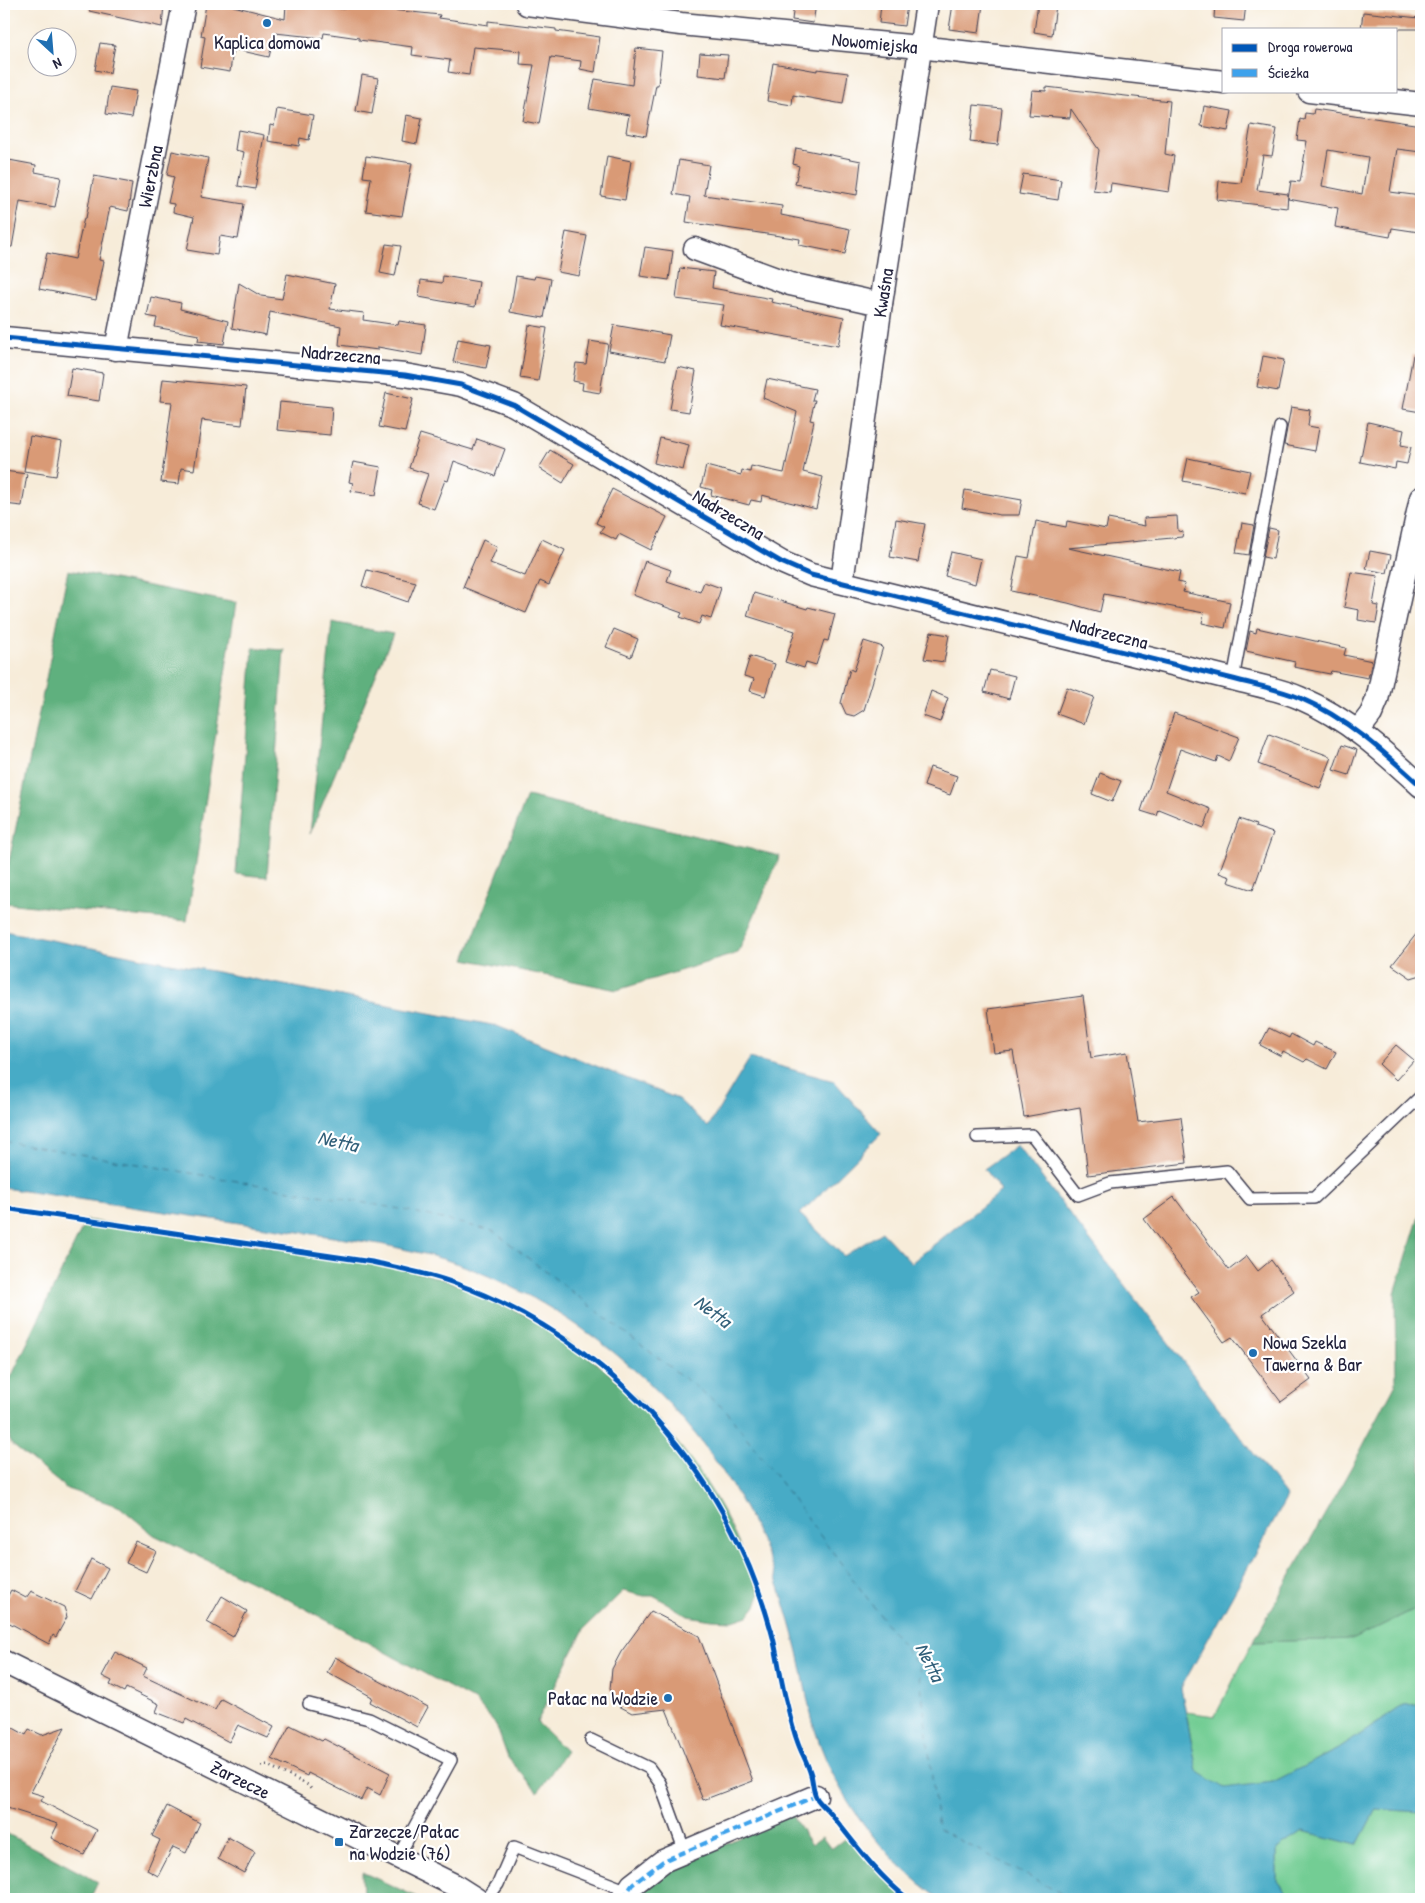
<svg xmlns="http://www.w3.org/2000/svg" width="1425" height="1903" font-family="'Patrick Hand',sans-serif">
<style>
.green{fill:#73cd94;stroke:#4a7868}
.forest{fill:#5eb07e;stroke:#40695c}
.water{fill:#46abc6;stroke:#346680}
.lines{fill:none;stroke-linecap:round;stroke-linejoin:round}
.ferry{stroke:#32607a;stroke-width:1;stroke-dasharray:6 5;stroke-linecap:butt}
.building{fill:#d99a76;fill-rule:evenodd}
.service-casing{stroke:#424053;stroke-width:14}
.minor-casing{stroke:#424053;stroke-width:25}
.path{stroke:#424053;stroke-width:3;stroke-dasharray:1 4;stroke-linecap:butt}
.service{stroke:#fff;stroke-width:11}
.minor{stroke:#fff;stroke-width:22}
.quiet{stroke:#3ea2ec;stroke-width:4;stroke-dasharray:8 4;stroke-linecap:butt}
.cycleway-casing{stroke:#fff;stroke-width:8}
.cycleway{stroke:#0057b8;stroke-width:5}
.poi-dot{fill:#1f6fb2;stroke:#fff;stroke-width:2}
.labels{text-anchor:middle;stroke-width:4.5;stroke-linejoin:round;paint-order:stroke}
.poi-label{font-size:19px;fill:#22223b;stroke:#fff;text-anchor:start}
.street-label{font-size:19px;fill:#22223b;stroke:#fff}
.water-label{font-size:20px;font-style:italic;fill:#32607a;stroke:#fff}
</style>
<rect width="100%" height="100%" fill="#fff"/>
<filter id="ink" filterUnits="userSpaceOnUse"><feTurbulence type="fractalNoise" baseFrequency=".02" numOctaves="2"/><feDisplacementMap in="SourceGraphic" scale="10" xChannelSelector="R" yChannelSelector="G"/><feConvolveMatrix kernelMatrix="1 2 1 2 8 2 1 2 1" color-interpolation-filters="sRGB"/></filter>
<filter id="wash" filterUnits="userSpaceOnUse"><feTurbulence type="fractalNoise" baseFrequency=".0096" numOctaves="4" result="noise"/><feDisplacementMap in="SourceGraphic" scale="20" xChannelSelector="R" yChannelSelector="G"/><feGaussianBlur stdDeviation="1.12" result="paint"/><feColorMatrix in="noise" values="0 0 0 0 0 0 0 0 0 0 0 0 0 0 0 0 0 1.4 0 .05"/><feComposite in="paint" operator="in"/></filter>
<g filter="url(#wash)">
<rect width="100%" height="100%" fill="#f7ecd9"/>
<!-- green -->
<path class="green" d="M1421,1606V1704L1404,1705L1342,1747L1273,1782L1224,1789L1197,1771L1186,1712L1215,1716L1253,1642L1354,1639Z
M1376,1809L1421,1812V1899H1291L1277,1881V1849L1303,1831L1357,1845Z"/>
<!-- forest -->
<path class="forest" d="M68,570L236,603L187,921L4,903V886Z
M332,622L393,634L310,834Z
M253,648L284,650L267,877L236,874Z
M527,796L780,856L738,953L617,990L465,959Z
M1421,1210V1606L1354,1639L1253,1642L1357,1457L1396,1383L1395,1293Z
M86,1220L372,1262C399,1268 427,1273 453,1283C547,1316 634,1382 693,1463C722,1503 742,1549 760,1594L756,1606L748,1616L733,1621L712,1620L688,1616L655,1596H644L623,1591L584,1629L537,1722L566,1751L538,1792L508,1758L496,1725L475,1701L280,1595L154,1535L120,1507L67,1489L10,1443L4,1392Z
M791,1814L811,1845L822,1837L831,1849L847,1837L879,1873L908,1899H632L643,1881Z
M4,1832L98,1882L90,1899H4Z
M362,1872L421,1899H363Z"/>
<!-- water -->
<path class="water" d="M4,931L497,1026L678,1099L708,1127L750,1058L834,1081L881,1134L800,1214L844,1256L882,1232L911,1263L1001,1191L984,1169L1017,1145L1287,1497L1181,1688L1197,1771L1224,1788L1273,1782L1342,1747L1404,1705L1421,1704V1812L1376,1809L1357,1845L1303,1831L1277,1849V1881L1291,1899H940C883,1858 838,1800 816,1733C808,1707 804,1679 798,1652C793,1631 787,1611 780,1590C732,1441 610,1322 464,1266C437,1256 408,1250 380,1244L4,1188Z"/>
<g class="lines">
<!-- ferry -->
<path class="ferry" d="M4,1141L400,1209L493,1231L726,1410L919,1667L938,1829L1072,1899"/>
</g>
<g id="blocks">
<!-- building -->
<path class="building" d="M90,4H164L162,27L89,11Z
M206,4H234L233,6L285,19L286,4L344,9V5L440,15L439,18L488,25V21L556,29V31L600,37L595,72L580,69L581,61L551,57L539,124L523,121L534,65L520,64L521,51L473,47L469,75L448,72L450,60L412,55L413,47L359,40V38L324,33L323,38L275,33L269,57L233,49L230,72L200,67L205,37L201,36Z
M794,4H816L813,23L792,20Z
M881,4L907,5L904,26L879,23Z
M953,4H983L979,33L949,29Z
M1038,4L1056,5L1052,35L1034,32Z
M1215,4H1246L1244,21L1214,18Z
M1363,12L1419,18L1418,29H1361Z
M100,43L115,45L110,73L95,70Z
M636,48L662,51L658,85H656L646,136L626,132L629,115L589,108L595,79L632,85Z
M700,53L728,55L725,78L698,75Z
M773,63L817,71V69L848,73L843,104L793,95L792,105L767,101Z
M362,75L378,78L372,114L356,111Z
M110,87L136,91L131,118L106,114Z
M1046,87L1170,101L1165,154L1174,156L1169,192L1111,183L1110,192L1093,190L1099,150L1071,109L1070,118L1029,115L1032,90L1046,91Z
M974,105L1002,108L998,145L970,142Z
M1204,106L1232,111L1228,131L1201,126Z
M277,109L313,115L309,140L300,138L299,146L268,141L270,125L274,126Z
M1314,109L1421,125V152L1397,149L1390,192L1421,196L1419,232L1392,228L1390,237L1335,227L1338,208L1288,199L1291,181L1300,182L1307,141L1297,140L1300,119L1304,120L1305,113L1313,114ZM1328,150L1368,157L1362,194L1322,186Z
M406,115L422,118L417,144L402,141Z
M1251,125L1277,129L1272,156L1263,155L1257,190L1288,194L1287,208L1217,200L1219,181L1241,183Z
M238,130L264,135L255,189L238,186L244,152L235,150Z
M796,148L861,161L857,195L795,184L799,166L793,164Z
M172,151L208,158L201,197L244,204L238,239L220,236L217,255L187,250L194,217L173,212L174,204L168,203L174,177L167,175Z
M366,156L412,163L402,216L366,211L371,178L363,177Z
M607,156L631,161L625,200L601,196Z
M9,160L36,165L35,172L61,177L55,207L20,201L12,247H4V190Z
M679,160L709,165L704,195L782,206L781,215L850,229L845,254L799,245L800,239L686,222L690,197L673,194Z
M1023,174L1061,180L1058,200L1019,194Z
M94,176L132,183L128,211L110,207L99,260L104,261L96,300L39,289L47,253L75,259L84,218H86Z
M566,232L587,236L579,276L558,272Z
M386,244L401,246L395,276L380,273Z
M645,247L673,251L669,280L640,276Z
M680,268L714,272L712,288L772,299L771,302L844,317L838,346L720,325L724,305L676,299Z
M287,274L335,284L330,309L364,313L363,320L398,325L399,321L426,325L422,355L378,347V350L339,345L341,326L270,312L266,335L232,328L239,283L261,296L282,299Z
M443,276L479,282L475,307L419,297L421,280L442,283Z
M516,276L534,279L535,276L551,279L544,318L510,312Z
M151,297L181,303L180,309L228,321L224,344L198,341L199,335L155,327L157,318L147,316Z
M529,325L547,328L538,381L520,378Z
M614,325L670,335L665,361L609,351Z
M458,339L491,345L486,368L453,362Z
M590,341L608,344L600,393L582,390L583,383L573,381L576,363L586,364Z
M1413,355L1421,356V412L1403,409Z
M1263,356L1284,360L1278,391L1257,387Z
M678,367L696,371L689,412L670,409Z
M72,368L103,373L99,401L67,396Z
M163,379L246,387L242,425L202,420L194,470L181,468L179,484L161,482L172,402L160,401Z
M767,379L815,389L812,400H815L810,420L814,421L803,472L823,477L816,509L762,495L761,502L751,500L749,505L711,495L712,490L701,487L706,466L741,475L742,470L750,472L751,466L784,473L797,412L763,398Z
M386,393L413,399L405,432L379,427Z
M280,402L332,407L330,435L277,430Z
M1291,407L1310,410L1308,426L1319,428L1315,451L1284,445Z
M1368,422L1404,430L1401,445L1411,447L1407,464L1396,462L1395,469L1360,462Z
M420,434L473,450L477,439L505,449L495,476L454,461L448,481L445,480L434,509L418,503L428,474L409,468Z
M30,436L62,442L56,476L24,471Z
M660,438L689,445L683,470L654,463Z
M550,450L574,464L563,483L539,468Z
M1188,458L1250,471L1245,493L1183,481Z
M353,462L381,467L376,495L351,491L353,483L349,482Z
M4,471L27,474L22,506L4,504Z
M612,489L667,517L651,550L619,534L616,540L600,532L604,527L596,523Z
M965,490L1022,500L1019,515H1000L962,508Z
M1177,516L1178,531L1183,532L1182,537L1068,548L1180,572L1178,582L1185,584L1183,592L1230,602L1225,628L1202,623L1204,613L1104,594L1100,612L1068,603L1011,591L1018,556L1029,558L1036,521L1066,527L1067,521L1106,529L1108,519L1145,526L1144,518Z
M896,519L925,524L918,562L890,557Z
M1242,523L1254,525L1249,555L1236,553Z
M1269,528L1278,530L1273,559L1263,557Z
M542,539L565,550L549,585L540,581L526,613L463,587L483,540L497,547L490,563L525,576Z
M1370,551L1391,555L1387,573L1366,569Z
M951,552L981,559L975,584L945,576Z
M645,561L671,570L667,581L700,592L704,582L721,588L711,619L702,616L699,624L680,617L682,613L633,595Z
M367,570L416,582L408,602L362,586Z
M1351,572L1378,576L1373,605L1379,606L1376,623L1358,620L1359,610L1344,607Z
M754,593L807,609L808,607L835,614L828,641L824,640L816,665L806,662L804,668L785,662L795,631L747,616Z
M1257,628L1346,648L1344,655L1372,661L1368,678L1331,671L1330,674L1294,667L1295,662L1246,651L1250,631L1256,633Z
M614,629L638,639L631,657L606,647Z
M931,632L949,635L944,662L924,659Z
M864,641L883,647L864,710L854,716L846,714L841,703L850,669L854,671Z
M750,656L775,664L765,696L750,691L754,679L744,676Z
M990,670L1015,676L1009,699L984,692Z
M1067,687L1094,697L1084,724L1057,714Z
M931,691L948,698L940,722L923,716Z
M1174,713L1239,737L1229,761L1218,756L1216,762L1180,749L1166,791L1211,809L1204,828L1159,810L1157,816L1141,811Z
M1269,734L1332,757L1320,788L1258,764Z
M1342,745L1357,750L1349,775L1333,770Z
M930,767L957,776L950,795L924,786Z
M1100,773L1121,781L1112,802L1092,794Z
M1239,819L1256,825L1255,827L1273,833L1253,890L1228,882L1230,877L1219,873Z
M1421,928V975L1411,978L1392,965Z
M1083,996L1091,1058L1127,1052L1138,1122L1181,1117L1187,1163L1088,1175L1080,1107L1024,1117L1013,1051L994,1053L988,1009Z
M1269,1028L1289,1038L1291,1034L1313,1046L1315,1042L1336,1052L1327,1069L1307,1059L1304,1062L1283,1051L1281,1056L1260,1045Z
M1396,1045L1414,1060L1396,1080L1379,1064Z
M1174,1197L1229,1270L1247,1256L1258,1271L1271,1260L1294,1291L1262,1314L1311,1380L1281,1402L1232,1337L1224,1342L1191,1297L1199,1292L1144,1219Z
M136,1542L156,1551L146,1572L126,1563Z
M91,1559L108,1568L92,1599L75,1591Z
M11,1590L26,1598L31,1591L64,1607L67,1617L56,1637L53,1635L49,1644L4,1620V1603Z
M222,1596L247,1611L233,1637L207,1622Z
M651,1611L699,1636L753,1781L703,1800L666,1709L632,1713L619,1706L610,1689L612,1669L621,1652Z
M115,1652L147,1668L143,1676L215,1710L221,1699L274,1727L268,1738L238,1725L229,1742L186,1719L184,1723L156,1712L159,1704L126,1688L124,1692L110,1685L112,1681L102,1676Z
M335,1657L428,1707L417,1727L370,1702L372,1697L327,1672Z
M4,1723L26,1735L29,1729L42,1735L65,1727L31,1792L44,1796L41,1801L97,1830L84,1855L51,1838L58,1824L4,1807Z
M290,1725L322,1741L324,1739L390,1773L380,1795L367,1788L361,1800L308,1773L307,1776L272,1759Z
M167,1806L200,1823L186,1853L173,1847L158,1876L147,1870L160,1840L152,1836Z
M228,1837L255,1852L244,1873L218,1859Z"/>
</g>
</g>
<g filter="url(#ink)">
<use href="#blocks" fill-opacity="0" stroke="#424053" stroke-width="1"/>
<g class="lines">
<defs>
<path id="service" d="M1233,679L1280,427
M977,1137L1032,1135L1078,1195L1110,1183L1227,1171L1250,1199L1314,1198L1421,1096
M309,1704L369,1719L451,1760L398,1857
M591,1740L649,1768L660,1783L685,1852
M487,1899L498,1884L514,1847L628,1891"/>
<g id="minor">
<path id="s1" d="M527,4L681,24L919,47L1224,82"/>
<path d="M1309,91L1421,104"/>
<path d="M695,249L790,284L881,304"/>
<path d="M4,338L405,375L461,385L514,405L781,562L811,575L1233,679C1255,685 1279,689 1300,698C1347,718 1384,752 1421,786"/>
<path id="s2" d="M116,349L184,4"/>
<path id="s3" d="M842,582L881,304L927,4"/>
<path d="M1358,731L1371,714L1377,700L1421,498"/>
<path id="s4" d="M4,1662L454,1885L476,1899"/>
<path d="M623,1899L632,1885L663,1861L816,1796"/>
</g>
</defs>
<!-- service casing -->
<use href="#service" class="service-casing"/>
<!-- minor casing -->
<use href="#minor" class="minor-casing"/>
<!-- path -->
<path class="path" d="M261,1765H267L308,1785L311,1789"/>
<!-- service -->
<use href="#service" class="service"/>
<!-- minor -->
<use href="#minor" class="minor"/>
<!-- quiet -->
<path class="quiet" d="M623,1899L632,1885L663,1861L816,1796"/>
<defs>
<path id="cycleway" d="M4,338L405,375L461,385L514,405L781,562L811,575L1233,679C1255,685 1279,689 1300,698C1347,718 1384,752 1421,786
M4,1208L372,1262C399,1268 427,1273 454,1283C610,1339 727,1471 771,1630C778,1654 780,1680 787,1704C790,1717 793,1730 798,1743C802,1754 808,1764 811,1775C813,1782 813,1791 816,1797C819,1803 826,1808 831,1814C855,1844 877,1875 908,1899"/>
</defs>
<!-- cycleway casing -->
<use href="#cycleway" class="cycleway-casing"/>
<!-- cycleway -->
<use href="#cycleway" class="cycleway"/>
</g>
</g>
<!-- markers -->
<g class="poi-dot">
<circle cx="267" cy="23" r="5"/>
<circle cx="1253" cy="1353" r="5"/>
<circle cx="668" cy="1698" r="5"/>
<rect x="334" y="1837" width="10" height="10" rx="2.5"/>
</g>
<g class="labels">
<!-- poi labels -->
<g class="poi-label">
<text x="267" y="49" text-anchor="middle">Kaplica domowa</text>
<text x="1263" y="1349">Nowa Szekla<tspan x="1263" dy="22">Tawerna &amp; Bar</tspan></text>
<text x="658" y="1705" text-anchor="end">Pałac na Wodzie</text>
<text x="349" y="1838">Zarzecze/Pałac<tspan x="349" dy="22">na Wodzie (76)</tspan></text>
</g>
<!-- street labels -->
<g class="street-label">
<text dy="7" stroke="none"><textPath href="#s1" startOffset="350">Nowomiejska</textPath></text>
<text dy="7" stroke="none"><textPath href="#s2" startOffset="176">Wierzbna</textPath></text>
<text dy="7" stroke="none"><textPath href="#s3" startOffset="292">Kwaśna</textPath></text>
<text transform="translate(341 354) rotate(5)" y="7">Nadrzeczna</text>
<text transform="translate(729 514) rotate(31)" y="7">Nadrzeczna</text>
<text transform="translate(1109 633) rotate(14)" y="7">Nadrzeczna</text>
<text dy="7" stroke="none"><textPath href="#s4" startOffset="264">Zarzecze</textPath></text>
</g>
<!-- water labels -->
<g class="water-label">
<text transform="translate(338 1141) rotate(13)" y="7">Netta</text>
<text transform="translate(713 1311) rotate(37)" y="7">Netta</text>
<text transform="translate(930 1662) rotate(63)" y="7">Netta</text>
</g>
</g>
<!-- margin -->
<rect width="1425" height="1903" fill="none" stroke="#fff" stroke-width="20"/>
<!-- legend -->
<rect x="1222" y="28" width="175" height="65" fill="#ffffff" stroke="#a7a7b1"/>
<rect x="1232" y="44" width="25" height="8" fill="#0057b8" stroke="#a7a7b1"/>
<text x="1268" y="52" font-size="15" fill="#22223b">Droga rowerowa</text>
<rect x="1232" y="69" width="25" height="8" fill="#3ea2ec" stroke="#a7a7b1"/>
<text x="1268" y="78" font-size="15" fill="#22223b">Ścieżka</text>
<!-- north arrow -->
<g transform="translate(52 52) rotate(154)"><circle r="24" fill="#ffffff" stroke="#a7a7b1"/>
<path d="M0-4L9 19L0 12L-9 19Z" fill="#1f6fb2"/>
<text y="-8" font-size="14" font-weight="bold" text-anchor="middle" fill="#22223b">N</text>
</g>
</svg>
